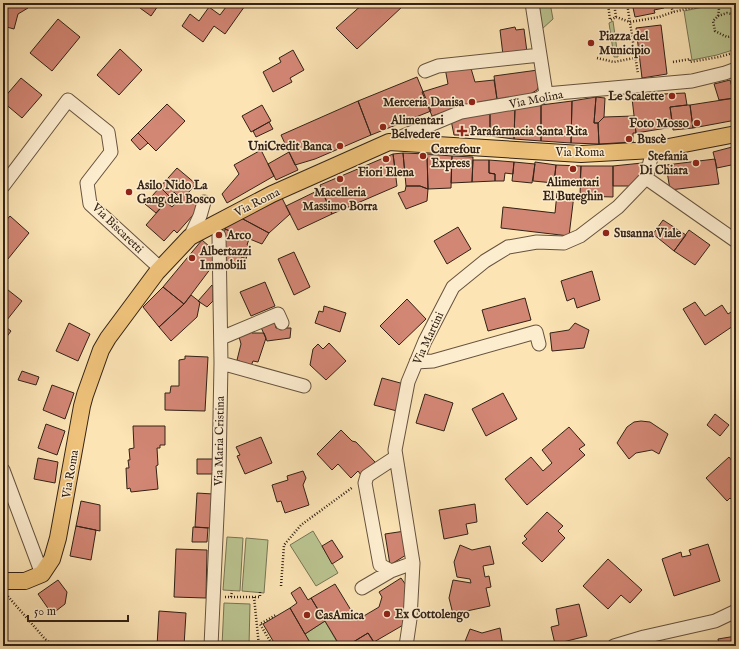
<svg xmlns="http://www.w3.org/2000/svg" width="739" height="649" font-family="'IM FELL English',serif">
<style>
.green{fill:#bbc591;stroke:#777454}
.building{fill:#d28674;stroke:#332216}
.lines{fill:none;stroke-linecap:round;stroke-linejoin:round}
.minor-casing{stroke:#65523e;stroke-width:15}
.major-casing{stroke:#332216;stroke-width:18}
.path{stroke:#332216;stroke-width:2.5;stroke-dasharray:1 2;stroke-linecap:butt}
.minor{stroke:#fdedcf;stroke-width:13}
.major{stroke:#eec27a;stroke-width:16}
.poi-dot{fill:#8f2418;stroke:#fdedcf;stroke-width:1.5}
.labels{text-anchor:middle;stroke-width:3;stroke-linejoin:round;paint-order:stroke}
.poi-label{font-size:12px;font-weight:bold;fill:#332216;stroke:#fdedcf;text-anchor:start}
.street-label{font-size:12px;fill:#332216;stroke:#fdedcf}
</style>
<rect width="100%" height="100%" fill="#fce4b5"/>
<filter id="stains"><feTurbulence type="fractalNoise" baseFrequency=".005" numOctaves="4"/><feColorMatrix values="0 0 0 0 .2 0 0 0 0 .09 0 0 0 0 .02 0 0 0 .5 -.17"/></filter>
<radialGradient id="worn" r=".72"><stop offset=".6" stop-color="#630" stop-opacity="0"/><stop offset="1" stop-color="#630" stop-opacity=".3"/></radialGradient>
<!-- green -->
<path class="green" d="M537,3H550L553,19L542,29Z
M713,3H736V49L717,55L692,60L684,11L713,5Z
M613,21L618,57H614L609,23Z
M313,531L338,573L316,586L290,545Z
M227,537L243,538L240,591L223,590Z
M246,538L268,540L264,593L242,591Z
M224,603L250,604L249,646H222Z
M325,621L337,642L330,646H312L305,634Z"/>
<!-- building -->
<path class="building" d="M3,3H25L28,8L18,14L14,29L3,26Z
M144,3H160L151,16L140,8Z
M229,3H247L225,34L214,26L203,42L182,26L190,14L199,21L209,7L220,15Z
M364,3H400L403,6L357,49L336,28Z
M564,3H571L565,8Z
M632,3H663L664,8L654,10L655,13L635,17Z
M58,19L80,37L52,71L30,53Z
M661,25L667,74L642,78L636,28Z
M515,27L516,30L524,29L527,52L503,55L500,30Z
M120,49L142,70L119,95L97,75Z
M293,50L304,70L290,78L292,82L273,92L263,72L281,62L279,58Z
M470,65L475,82L494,80L497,99L466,105L432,116L422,92L448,84L445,68Z
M538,70L539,86L537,90L532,93L529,95L497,99L494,76Z
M417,77L431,111L371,135L358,101Z
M21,78L42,95L22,118L3,102V99Z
M730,80L735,98L719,100L714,84Z
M685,93L687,105L670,107L673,127L636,133L632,98L663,94Z
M596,97L594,123H598L599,144L571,143L572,101Z
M596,97L605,98L604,117L598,123H594Z
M735,98H736V120L693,128L690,105Z
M358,101L371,135L315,159L295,165L281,135Z
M572,101L571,143L541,141V105Z
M167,104L185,121L156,151L138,133Z
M262,105L271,121L251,132L242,116Z
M541,105V141L514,139L515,107Z
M687,105H690L693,128L673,130L670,107Z
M515,107L514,139L490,136V111Z
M490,111V136L454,135L451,120Z
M634,116L636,133H633V142L599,144L598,123L604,117Z
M269,122L273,129L256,137L253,131Z
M138,133L148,143L140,150L131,140Z
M736,146V164L717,168L713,152Z
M261,150L274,176L227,203L222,194L239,174L234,165Z
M289,152L298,170L276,180L268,164Z
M403,153L427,154L428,189L420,186H406Z
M403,153L405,175L396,176L393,154Z
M393,154L397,186L332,214L320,185Z
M427,154L452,156L451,188L428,189Z
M452,156L473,157L472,182L451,183Z
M715,159L719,184L670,190L666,165Z
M473,160H489V173L495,174V181L472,182Z
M489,160L514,162L513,174L505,173L504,181H495V174L489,173Z
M514,162L535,164L532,183L512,181Z
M535,162L556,165L554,183L533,181Z
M642,163V172L630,186H613V166Z
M556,165L581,166L580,183H554Z
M581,166H613V197L580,196Z
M177,168L196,184L188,193L202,205L177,233L174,230L164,241L146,225L166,202L172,207L180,198L174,192L170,197L160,187Z
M406,186H420L428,189L427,201L406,209L398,193L405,191Z
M160,187L170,197L156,213L145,204Z
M321,189L332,214L298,230L286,206Z
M557,193L574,195L569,236L501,228L503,207L555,213Z
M282,198L290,214L269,233L241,218Z
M10,216L29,233L8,259L3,254V224Z
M241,218L269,233L262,244L225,229L226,226Z
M663,220L686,235L674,251L653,234Z
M458,227L471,249L447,264L434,241Z
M225,229L249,239L247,245L250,247L246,259L242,257L238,266L225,262L227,255L224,252V234Z
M689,230L710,245L695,265L674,251Z
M202,240L217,253V260L184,304L163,287Z
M294,252L310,287L294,295L278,259Z
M592,271L600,300L577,308L574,298L567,301L561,281Z
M265,282L275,306L251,316L240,292Z
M212,285L213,287V301L207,307L198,301Z
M3,286L22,301L3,325L11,331L3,342Z
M163,287L184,304L159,327L143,307Z
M191,295L200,302L197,317L171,341L159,327L184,304Z
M525,298L531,320L488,331L482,310Z
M407,299L426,319L399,345L380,326Z
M695,302L705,316L722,305L728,314L731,312L736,320V324L705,345L683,309Z
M324,306L346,313L340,332L315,323L319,311L323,312Z
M274,320L276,328H291L290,338L267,341L260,325Z
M69,323L90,334L78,361L56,351Z
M575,323L589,330L584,348L552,351L550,333L569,330Z
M250,329L252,333H264L266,338L258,362L253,361L251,366L237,360L241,344L238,333Z
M329,343L346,361L326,380L310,365L313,349L318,344L323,349Z
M185,356L208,357L205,411L165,410V393H170L171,386H179V360L185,359Z
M22,371L39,377L36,385L18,380Z
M382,378L404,384L397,411L374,405Z
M52,385L74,393L65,419L43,410Z
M503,393L517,419L486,436L472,409Z
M425,394L453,403L444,431L416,423Z
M715,414L729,425L720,436L707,425Z
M641,421L650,422L668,434L659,454L652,450L636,453L629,459L617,443L627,427L634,422Z
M46,424L65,431L57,455L38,448Z
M133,426H165V445H160V448H157L158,465L156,466L158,489L131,492L130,488L127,489L126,468H129L128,460H130L129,449L134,448Z
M569,427L585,445L579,449L585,455L527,505L505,479L531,457L543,471L552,463L542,450Z
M341,430L352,441L356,442L375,462L361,475L358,471L351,478L338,464L332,470L317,454Z
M261,437L272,463L245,474L237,456L240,455L236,447Z
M729,457L736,466V504L730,498L727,501L706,478Z
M38,458L58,462L55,483L34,479Z
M197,459H213V474H197Z
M303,471L306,478L303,485L309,505L285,513L281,501L277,502L272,485L288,480L287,476Z
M197,493L213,494L211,528L195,527Z
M81,501L100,505V531L76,526Z
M475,504L477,522L466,524L468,534L444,539L439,510Z
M547,512L563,526L558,531L565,538L542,562L522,543L527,539L524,536Z
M76,526L96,530L91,560L70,556Z
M193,527L208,528L207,542H192Z
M405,531L406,555L390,565L385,534Z
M332,540L343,557L332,564L322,546Z
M708,544L720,581L674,596L662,559L681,552L682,557L691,555L689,550Z
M460,545L472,550L490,546L494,564L483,566L485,577L489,576L491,587L486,588L490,606L453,614L449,598L453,580L471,583L470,579L457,577L454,562Z
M3,546V553L5,554V568H3Z
M176,549L207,550L206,598L174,597Z
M608,559L642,590L630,603L621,595L608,609L583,586Z
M401,578L408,588L405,624L374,642L368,633L347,646H340L311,598L335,584L357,620L379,607L382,597L379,592Z
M58,580L67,592L65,604L52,614L38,594Z
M300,587L308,600L311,598L325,621L305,634L290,608L297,603L291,593Z
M579,604L587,636L555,644L551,627L559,625L556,609Z
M290,608L305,634L312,646H276L263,624Z
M159,611L186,613L184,646H157Z
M500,628L503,646H464V644L470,629L482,633Z
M368,633L376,646H347L348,645Z
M736,636V646H716L719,645L718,639Z
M337,642L340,646H330Z"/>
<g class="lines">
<defs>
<path id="minor" d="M532,3L546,94
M425,71L438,66L540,55
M389,142L461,112L538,99L546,94L692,81L725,73L736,69
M646,178L736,241
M3,186L68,100L108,132L111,152L87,183L90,204L161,269
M190,237L200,216L204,202
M221,338L278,314L282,323
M416,362L433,361L536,332L539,344
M221,363L304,386
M3,470L42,574
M391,571L380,565L365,483L367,476L396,457
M362,588L391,571L413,563
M211,646L219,472L221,363L219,236
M406,646L410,619L413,563L395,450L408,382L425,341L453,287L485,261L508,247L537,242L564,243L580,236L618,207L646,178L653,150
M614,646L644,637L715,621L736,611"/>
<path id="major" d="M3,581H25L42,574L52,559L58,538L82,406L85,395L101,350L108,338L157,272L190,237L272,194L389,142L581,154L653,150L736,134"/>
</defs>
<!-- minor casing -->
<use href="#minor" class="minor-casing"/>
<!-- major casing -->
<use href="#major" class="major-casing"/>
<!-- path -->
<path class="path" d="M608,3L610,20L616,17L614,3
M627,3L638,74
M670,3L673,12
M718,3L719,10L718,16L713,21L715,31L727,37L736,36
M695,7L714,3
M718,16L727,13L736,15
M616,17L630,22L659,17L673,12L695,7L694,5L702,3
M597,58L614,62L639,57
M673,62L690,59V62L719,57L736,52
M281,586L284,545L301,525L353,487
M6,594L45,639L54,646
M225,597H260V592
M231,597L232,591
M254,597L259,646
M273,646L260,624L276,615"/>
<!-- minor -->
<use href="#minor" class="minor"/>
<!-- major -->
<use href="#major" class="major"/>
</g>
<!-- markers -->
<g class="poi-dot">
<circle cx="591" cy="43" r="4"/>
<circle cx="672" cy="96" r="4"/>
<circle cx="472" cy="102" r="4"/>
<circle cx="697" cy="123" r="4"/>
<circle cx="383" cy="127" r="4"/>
<path d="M460 125h4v4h4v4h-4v4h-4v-4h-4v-4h4z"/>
<circle cx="629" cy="139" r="4"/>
<circle cx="340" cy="146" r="4"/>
<circle cx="423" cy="156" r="4"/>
<circle cx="386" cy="159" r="4"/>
<circle cx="696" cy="163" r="4"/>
<circle cx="573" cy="169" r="4"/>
<circle cx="340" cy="179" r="4"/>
<circle cx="129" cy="192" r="4"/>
<circle cx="606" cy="233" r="4"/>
<circle cx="219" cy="235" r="4"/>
<circle cx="192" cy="258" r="4"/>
<circle cx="387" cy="614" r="4"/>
<circle cx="307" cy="615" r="4"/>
</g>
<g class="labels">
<!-- poi labels -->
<g class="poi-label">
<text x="599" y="40">Piazza del<tspan x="599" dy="14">Municipio</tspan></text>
<text x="664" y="100" text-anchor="end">Le Scalette</text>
<text x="464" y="106" text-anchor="end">Merceria Danisa</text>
<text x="391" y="124">Alimentari<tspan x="391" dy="14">Belvedere</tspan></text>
<text x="689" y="127" text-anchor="end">Foto Mosso</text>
<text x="470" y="135">Parafarmacia Santa Rita</text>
<text x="637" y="143">Buscè</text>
<text x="332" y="150" text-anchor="end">UniCredit Banca</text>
<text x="431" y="153">Carrefour<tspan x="431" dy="14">Express</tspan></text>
<text x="688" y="160" text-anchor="end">Stefania<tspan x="688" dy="14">Di Chiara</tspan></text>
<text x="386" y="176" text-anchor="middle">Fiori Elena</text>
<text x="573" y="186" text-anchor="middle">Alimentari<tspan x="573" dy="14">El Buteghin</tspan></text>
<text x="137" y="189">Asilo Nido La<tspan x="137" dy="14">Gang del Bosco</tspan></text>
<text x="340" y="196" text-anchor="middle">Macelleria<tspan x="340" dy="14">Massimo Borra</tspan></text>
<text x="614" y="237">Susanna Viale</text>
<text x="227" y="239">Arco</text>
<text x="200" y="255">Albertazzi<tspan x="200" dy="14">Immobili</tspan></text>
<text x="395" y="618">Ex Cottolengo</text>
<text x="315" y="619">CasAmica</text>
</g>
<!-- street labels -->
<g class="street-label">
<text transform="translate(536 99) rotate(-11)" y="4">Via Molina</text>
<text x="580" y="156">Via Roma</text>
<text transform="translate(257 202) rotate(-27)" y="4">Via Roma</text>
<text transform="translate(118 228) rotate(44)" y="4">Via Biscaretti</text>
<text transform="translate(428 338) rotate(-65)" y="4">Via Martini</text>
<text transform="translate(219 441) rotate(-89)" y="4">Via Maria Cristina</text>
<text transform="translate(70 474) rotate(-80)" y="4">Via Roma</text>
</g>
</g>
<!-- margin -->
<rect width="739" height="649" fill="none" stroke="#fce4b5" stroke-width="16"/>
<rect x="4" y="4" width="731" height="641" fill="none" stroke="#332216" stroke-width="2"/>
<rect x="8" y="8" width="723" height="633" fill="none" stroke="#332216"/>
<!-- scale -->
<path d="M28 615v6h100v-6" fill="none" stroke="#332216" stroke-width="2"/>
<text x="34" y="615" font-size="12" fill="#332216" stroke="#fdedcf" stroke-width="3" paint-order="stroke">50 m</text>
<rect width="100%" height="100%" filter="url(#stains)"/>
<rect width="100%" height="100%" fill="url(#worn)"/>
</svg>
